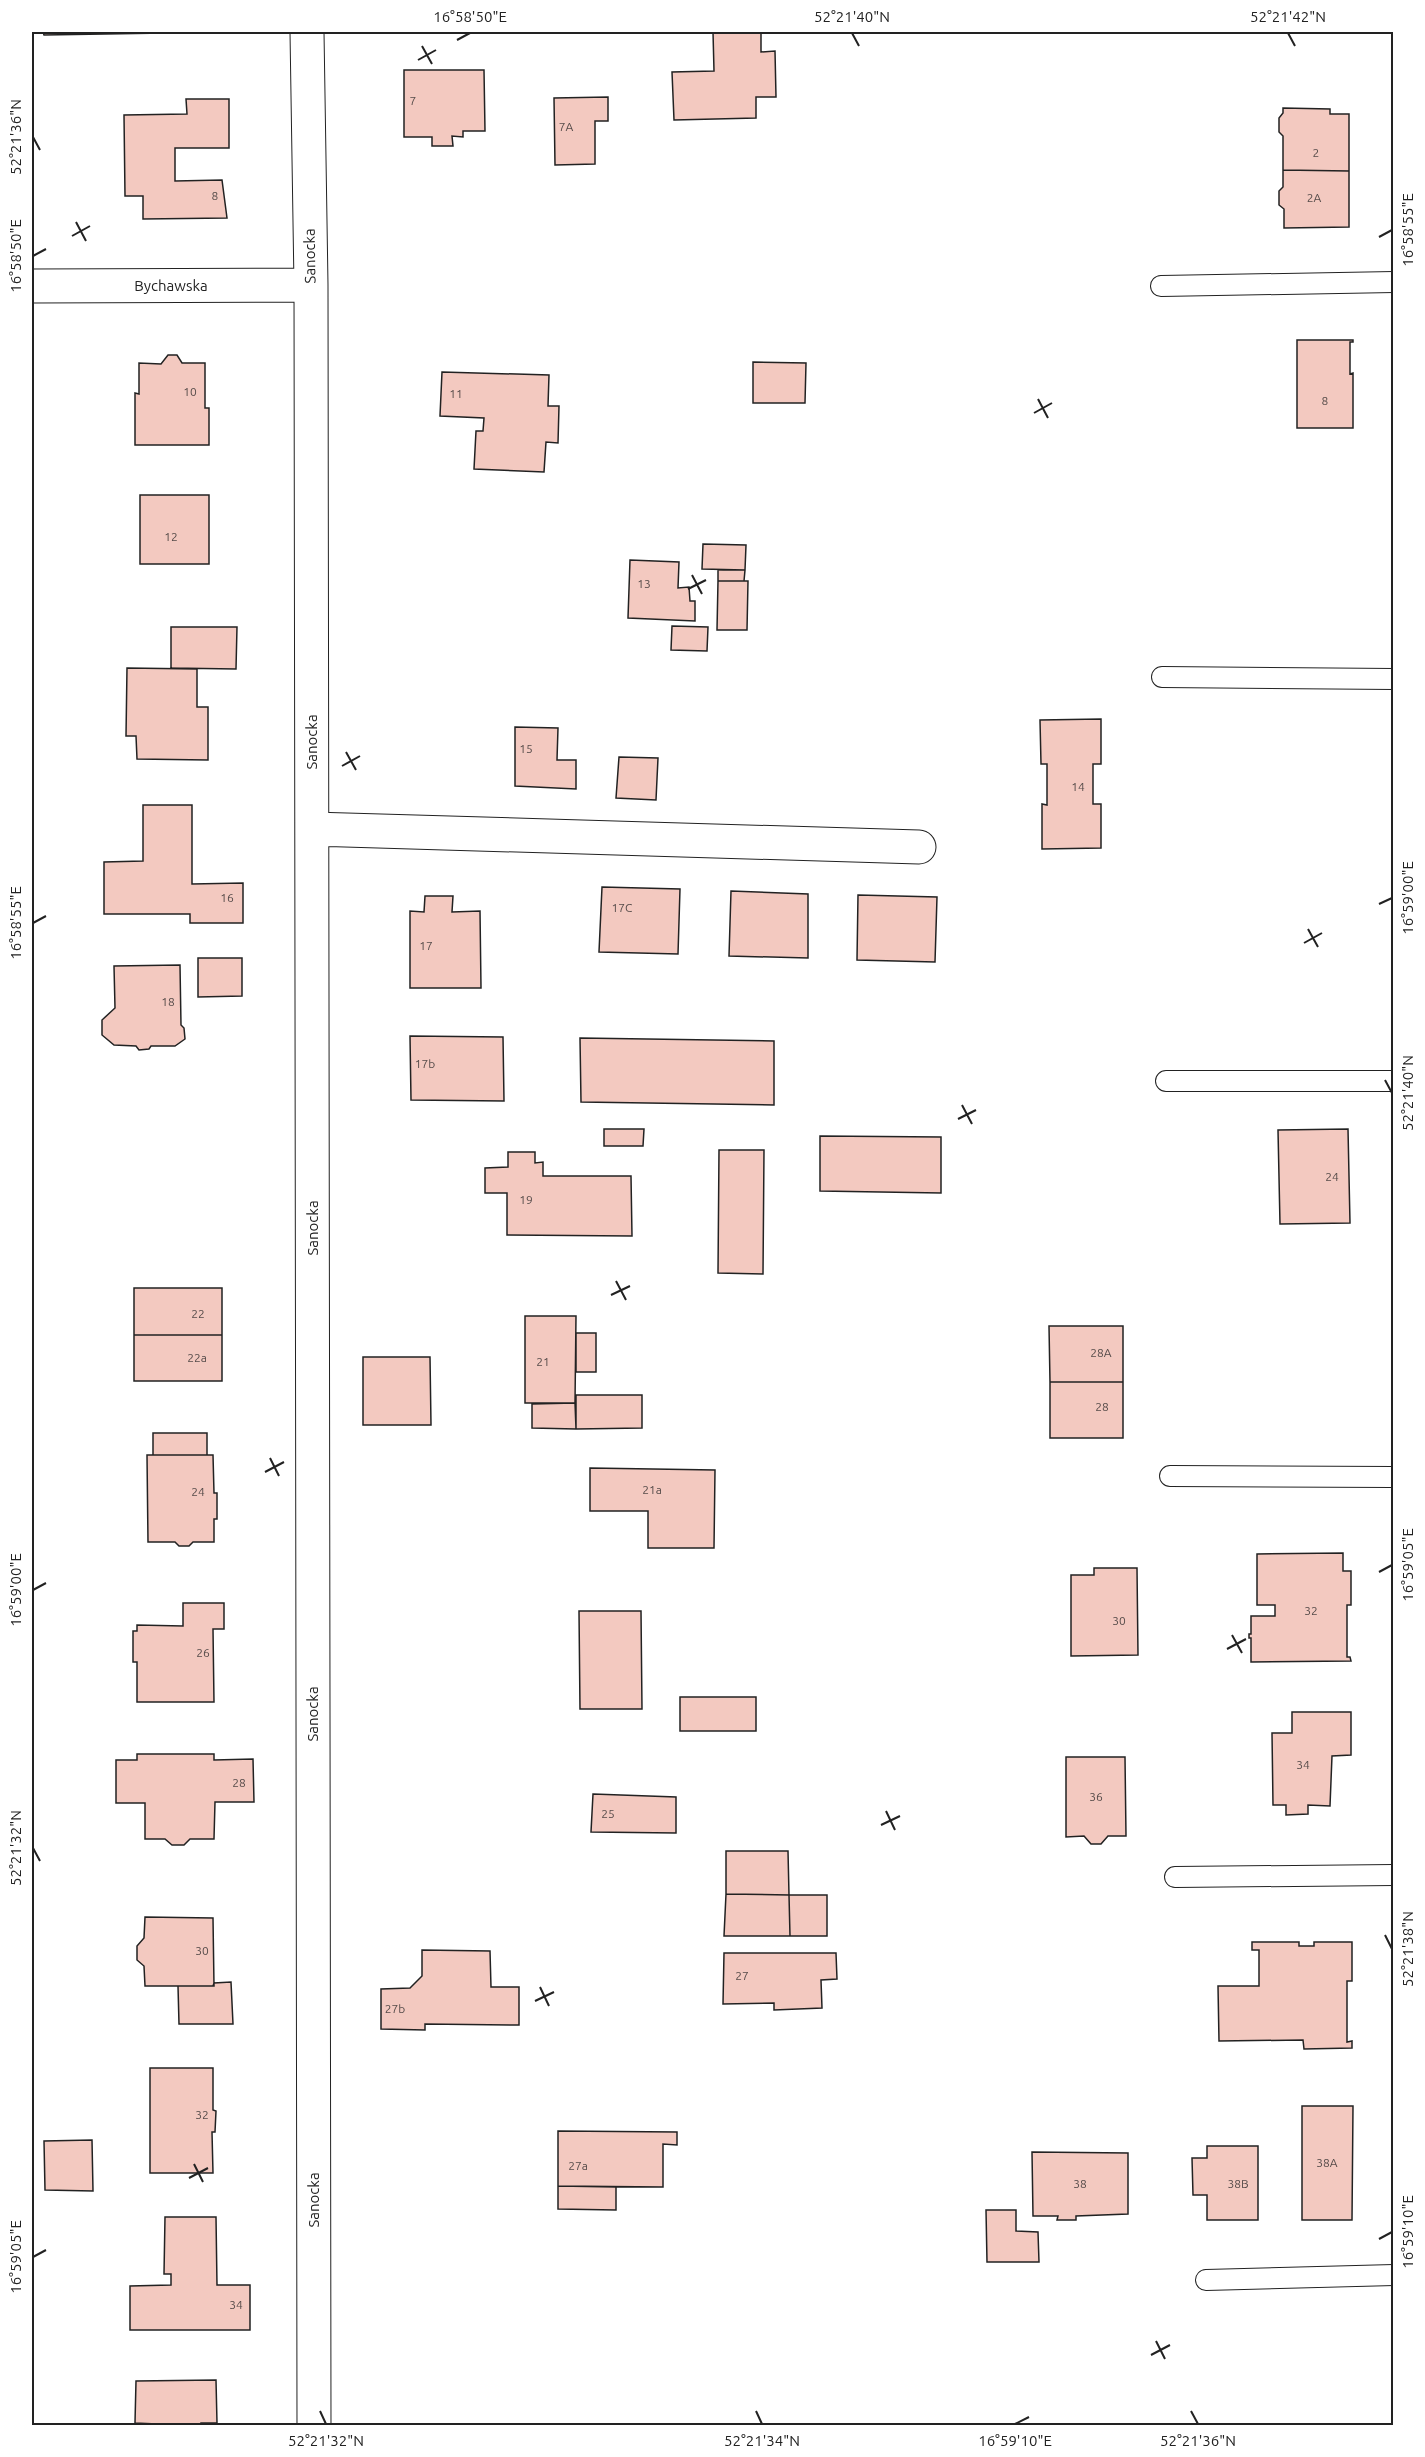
<svg xmlns="http://www.w3.org/2000/svg" width="1425" height="2457" font-family="Ubuntu,sans-serif">
<style>
.building{fill:#f3c9c0;stroke:#222;stroke-width:1.5}
.lines{fill:none;stroke-linecap:round;stroke-linejoin:round}
.service-casing{stroke:#222;stroke-width:22}
.minor-casing{stroke:#222;stroke-width:35}
.service{stroke:#fff;stroke-width:20}
.minor{stroke:#fff;stroke-width:33}
.ticks{fill:none;stroke:#222;stroke-width:2}
.labels{text-anchor:middle;stroke-width:4.5;stroke-linejoin:round;paint-order:stroke}
.number-label{font-size:12px;fill:#564c4a}
.street-label{font-size:15px;fill:#222;stroke:#fff}
.neatline{fill:none;stroke:#222;stroke-width:2}
.ticks-label{font-size:15px;text-anchor:middle;fill:#222}
</style>
<rect width="100%" height="100%" fill="#fff"/>
<!-- building -->
<path class="building" d="M43,32H227L44,35Z
M713,32H761V52L775,51L776,97H756V118L674,120L672,72L714,71Z
M404,70H484L485,131H463V137L452,136L453,146H432V137H404Z
M608,97V121H595V164L555,165L554,98Z
M186,99H229V148H175V181L222,180L227,218L143,219V196H125L124,115L187,114Z
M1283,108L1330,109V114H1349V171L1283,170V136L1279,132V118L1283,113Z
M1283,170L1349,171V227L1284,228V209L1279,205V191L1283,187Z
M1297,340H1353V342H1350V374L1353,373V428H1297Z
M168,355H177L182,363H205V408H209V445H135V393L139,394V363L161,364Z
M753,362L806,363L805,403H753Z
M442,372L549,375L548,406H559L558,443L546,442L544,472L474,469L476,431H483L484,418L440,416Z
M140,495H209V564H140Z
M703,544L746,545L745,570L702,569Z
M630,560L679,562L678,588L689,587L690,601H695V621L628,618Z
M718,570H745L744,581H718Z
M718,581H748L747,630H717Z
M672,626L708,627L707,651L671,650Z
M171,627H237L236,669L171,668Z
M127,668L197,669V707H208V760L137,759L136,736H126Z
M1101,719V764H1093V804H1101V848L1042,849V804L1047,805V764H1041L1040,720Z
M515,727L558,728L557,760H576V789L515,786Z
M619,757L658,758L656,800L616,798Z
M143,805H192V884L243,883V923H190V914H104V862L143,861Z
M602,887L680,889L678,954L599,952Z
M731,891L808,894V958L729,956Z
M858,895L937,897L935,962L857,960Z
M425,896H453L452,912L480,911L481,988H410V911L424,912Z
M198,958H242V996L198,997Z
M180,965L181,1025L184,1028L185,1039L175,1046H151L149,1049L139,1050L136,1046L114,1045L102,1035V1020L115,1008L114,966Z
M410,1036L503,1037L504,1101L411,1100Z
M580,1038L774,1041V1105L581,1102Z
M604,1129H644L643,1146H604Z
M1348,1129L1350,1223L1280,1224L1278,1130Z
M820,1136L941,1137V1193L820,1191Z
M719,1150H764L763,1274L718,1273Z
M508,1152H535V1163L543,1162V1176H631L632,1236L507,1235V1193H485V1168L508,1167Z
M134,1288H222V1335H134Z
M525,1316H576L575,1403H525Z
M1049,1326H1123V1382H1050Z
M576,1333H596V1372H576Z
M134,1335H222V1381H134Z
M363,1357H430L431,1425H363Z
M1050,1382H1123V1438H1050Z
M576,1395H642V1428L576,1429Z
M575,1403L576,1429L532,1428V1404Z
M153,1433H207V1455H153Z
M147,1455H213L214,1493H217V1519H214V1542H193L189,1546H179L175,1542H148Z
M590,1468L715,1470L714,1548H648V1511H590Z
M1343,1553V1571H1351V1605H1347V1657H1350L1351,1661L1251,1662V1638H1249V1634H1251V1616H1275V1605H1257V1554Z
M1094,1568H1137L1138,1655L1071,1656V1575H1094Z
M183,1603H224V1629H213L214,1702H137V1662H133V1631H137V1625L183,1626Z
M579,1611H641L642,1709H580Z
M680,1697H756V1731H680Z
M1292,1712H1351V1755L1332,1756L1330,1806L1308,1805V1814L1286,1815V1805H1273L1272,1733H1292Z
M137,1754H214V1760L253,1759L254,1802H215L214,1839H190L184,1845H172L165,1839H145V1803H116V1760H137Z
M1066,1757H1125L1126,1836H1108L1101,1844H1091L1084,1836L1066,1837Z
M593,1794L676,1797V1833L591,1832Z
M726,1851H788L789,1895L726,1894Z
M726,1894L789,1895L790,1936H724Z
M789,1895H827V1936H790Z
M145,1917L213,1918L214,1986H145L144,1966L137,1960V1946L144,1938Z
M1252,1942H1299V1946H1314V1942H1352V1981H1347V2042L1352,2041V2048L1304,2049L1303,2040L1219,2041L1218,1986H1259V1950H1252Z
M422,1950L490,1951L491,1987H519V2025L425,2024V2030L381,2029V1989L410,1988L422,1976Z
M724,1953H836L837,1979L821,1980L822,2008L774,2010V2003L723,2004Z
M231,1982L233,2024H179L178,1986H213L214,1983Z
M150,2068H213V2110L216,2111L215,2132H212L213,2173H150Z
M1302,2106H1353L1352,2220H1302Z
M558,2131L677,2132V2145L663,2144V2187L558,2186Z
M92,2140L93,2191L45,2190L44,2141Z
M1207,2146H1258V2220H1207V2195H1193L1192,2158H1207Z
M1032,2152L1128,2153V2214L1076,2216V2220H1057L1058,2216H1033Z
M558,2186L616,2187V2210L558,2209Z
M986,2210H1016V2231L1038,2232L1039,2262H987Z
M165,2217H216L217,2285H250V2330H130V2286L171,2285V2274H164Z
M216,2380L217,2423H201V2426L135,2423L136,2381Z"/>
<g class="lines">
<defs>
<path id="service" d="M1161,286L1394,282
M1162,677L1394,679
M1166,1081H1394
M1170,1476L1394,1477
M1175,1877L1394,1875
M1206,2280L1394,2275"/>
<path id="minor" d="M307,32L311,285L314,2426
M32,286L311,285
M312,829L919,847"/>
</defs>
<!-- service casing -->
<use href="#service" class="service-casing"/>
<!-- minor casing -->
<use href="#minor" class="minor-casing"/>
<!-- service -->
<use href="#service" class="service"/>
<!-- minor -->
<use href="#minor" class="minor"/>
</g>
<!-- ticks -->
<path class="ticks" d="M852,33L859,46M1288,33L1295,46M457,40L470,33M422,46L432,64M418,60L436,50M33,137L40,150M76,222L86,241M72,236L90,226M1379,237L1392,230M33,256L46,249M1038,399L1048,418M1034,413L1052,403M692,575L702,594M688,589L706,580M346,752L356,770M342,766L360,756M1379,904L1392,898M33,923L46,916M1308,929L1318,947M1304,943L1322,933M1385,1080L1392,1093M962,1105L972,1124M958,1119L976,1110M616,1281L626,1300M611,1295L630,1286M270,1458L279,1476M265,1472L284,1462M1379,1572L1392,1565M33,1590L46,1583M1232,1635L1242,1653M1227,1649L1246,1639M886,1811L895,1830M881,1825L900,1816M33,1848L40,1861M1385,1935L1392,1949M540,1987L549,2006M535,2001L554,1992M194,2164L203,2182M189,2178L208,2168M1379,2239L1392,2232M33,2257L46,2250M1156,2341L1165,2359M1151,2355L1170,2345M320,2411L326,2424M756,2411L762,2424M1191,2411L1198,2424M1015,2424L1029,2417"/>
<g class="labels">
<!-- number labels -->
<g class="number-label">
<text x="413" y="105">7</text>
<text x="566" y="131">7A</text>
<text x="1316" y="157">2</text>
<text x="215" y="200">8</text>
<text x="1314" y="202">2A</text>
<text x="190" y="396">10</text>
<text x="456" y="398">11</text>
<text x="1325" y="405">8</text>
<text x="171" y="541">12</text>
<text x="644" y="588">13</text>
<text x="526" y="753">15</text>
<text x="1078" y="791">14</text>
<text x="227" y="902">16</text>
<text x="622" y="912">17C</text>
<text x="426" y="950">17</text>
<text x="168" y="1006">18</text>
<text x="425" y="1068">17b</text>
<text x="1332" y="1181">24</text>
<text x="526" y="1204">19</text>
<text x="198" y="1318">22</text>
<text x="1101" y="1357">28A</text>
<text x="197" y="1362">22a</text>
<text x="543" y="1366">21</text>
<text x="1102" y="1411">28</text>
<text x="652" y="1494">21a</text>
<text x="198" y="1496">24</text>
<text x="1311" y="1615">32</text>
<text x="1119" y="1625">30</text>
<text x="203" y="1657">26</text>
<text x="1303" y="1769">34</text>
<text x="239" y="1787">28</text>
<text x="1096" y="1801">36</text>
<text x="608" y="1818">25</text>
<text x="202" y="1955">30</text>
<text x="742" y="1980">27</text>
<text x="395" y="2013">27b</text>
<text x="202" y="2119">32</text>
<text x="1327" y="2167">38A</text>
<text x="578" y="2170">27a</text>
<text x="1080" y="2188">38</text>
<text x="1238" y="2188">38B</text>
<text x="236" y="2309">34</text>
</g>
<!-- street labels -->
<g class="street-label">
<text transform="translate(310 256) rotate(-91)" y="5">Sanocka</text>
<text x="171" y="291">Bychawska</text>
<text transform="translate(312 742) rotate(-90)" y="5">Sanocka</text>
<text transform="translate(313 1228) rotate(-90)" y="5">Sanocka</text>
<text transform="translate(313 1714) rotate(-90)" y="5">Sanocka</text>
<text transform="translate(314 2200) rotate(-90)" y="5">Sanocka</text>
</g>
</g>
<!-- border -->
<rect width="1425" height="2457" fill="none" stroke="#ffffff" stroke-width="66"/>
<rect x="33" y="33" width="1359" height="2391" class="neatline"/>
<g class="ticks-label">
<text x="470" y="22">16°58'50"E</text>
<text x="852" y="22">52°21'40"N</text>
<text x="1288" y="22">52°21'42"N</text>
<text transform="translate(16 137) rotate(-90)" y="5">52°21'36"N</text>
<text transform="translate(1408 230) rotate(-90)" y="5">16°58'55"E</text>
<text transform="translate(16 256) rotate(-90)" y="5">16°58'50"E</text>
<text transform="translate(1408 898) rotate(-90)" y="5">16°59'00"E</text>
<text transform="translate(16 923) rotate(-90)" y="5">16°58'55"E</text>
<text transform="translate(1408 1093) rotate(-90)" y="5">52°21'40"N</text>
<text transform="translate(1408 1565) rotate(-90)" y="5">16°59'05"E</text>
<text transform="translate(16 1590) rotate(-90)" y="5">16°59'00"E</text>
<text transform="translate(16 1848) rotate(-90)" y="5">52°21'32"N</text>
<text transform="translate(1408 1949) rotate(-90)" y="5">52°21'38"N</text>
<text transform="translate(1408 2232) rotate(-90)" y="5">16°59'10"E</text>
<text transform="translate(16 2257) rotate(-90)" y="5">16°59'05"E</text>
<text x="326" y="2446">52°21'32"N</text>
<text x="762" y="2446">52°21'34"N</text>
<text x="1015" y="2446">16°59'10"E</text>
<text x="1198" y="2446">52°21'36"N</text>
</g>
</svg>
